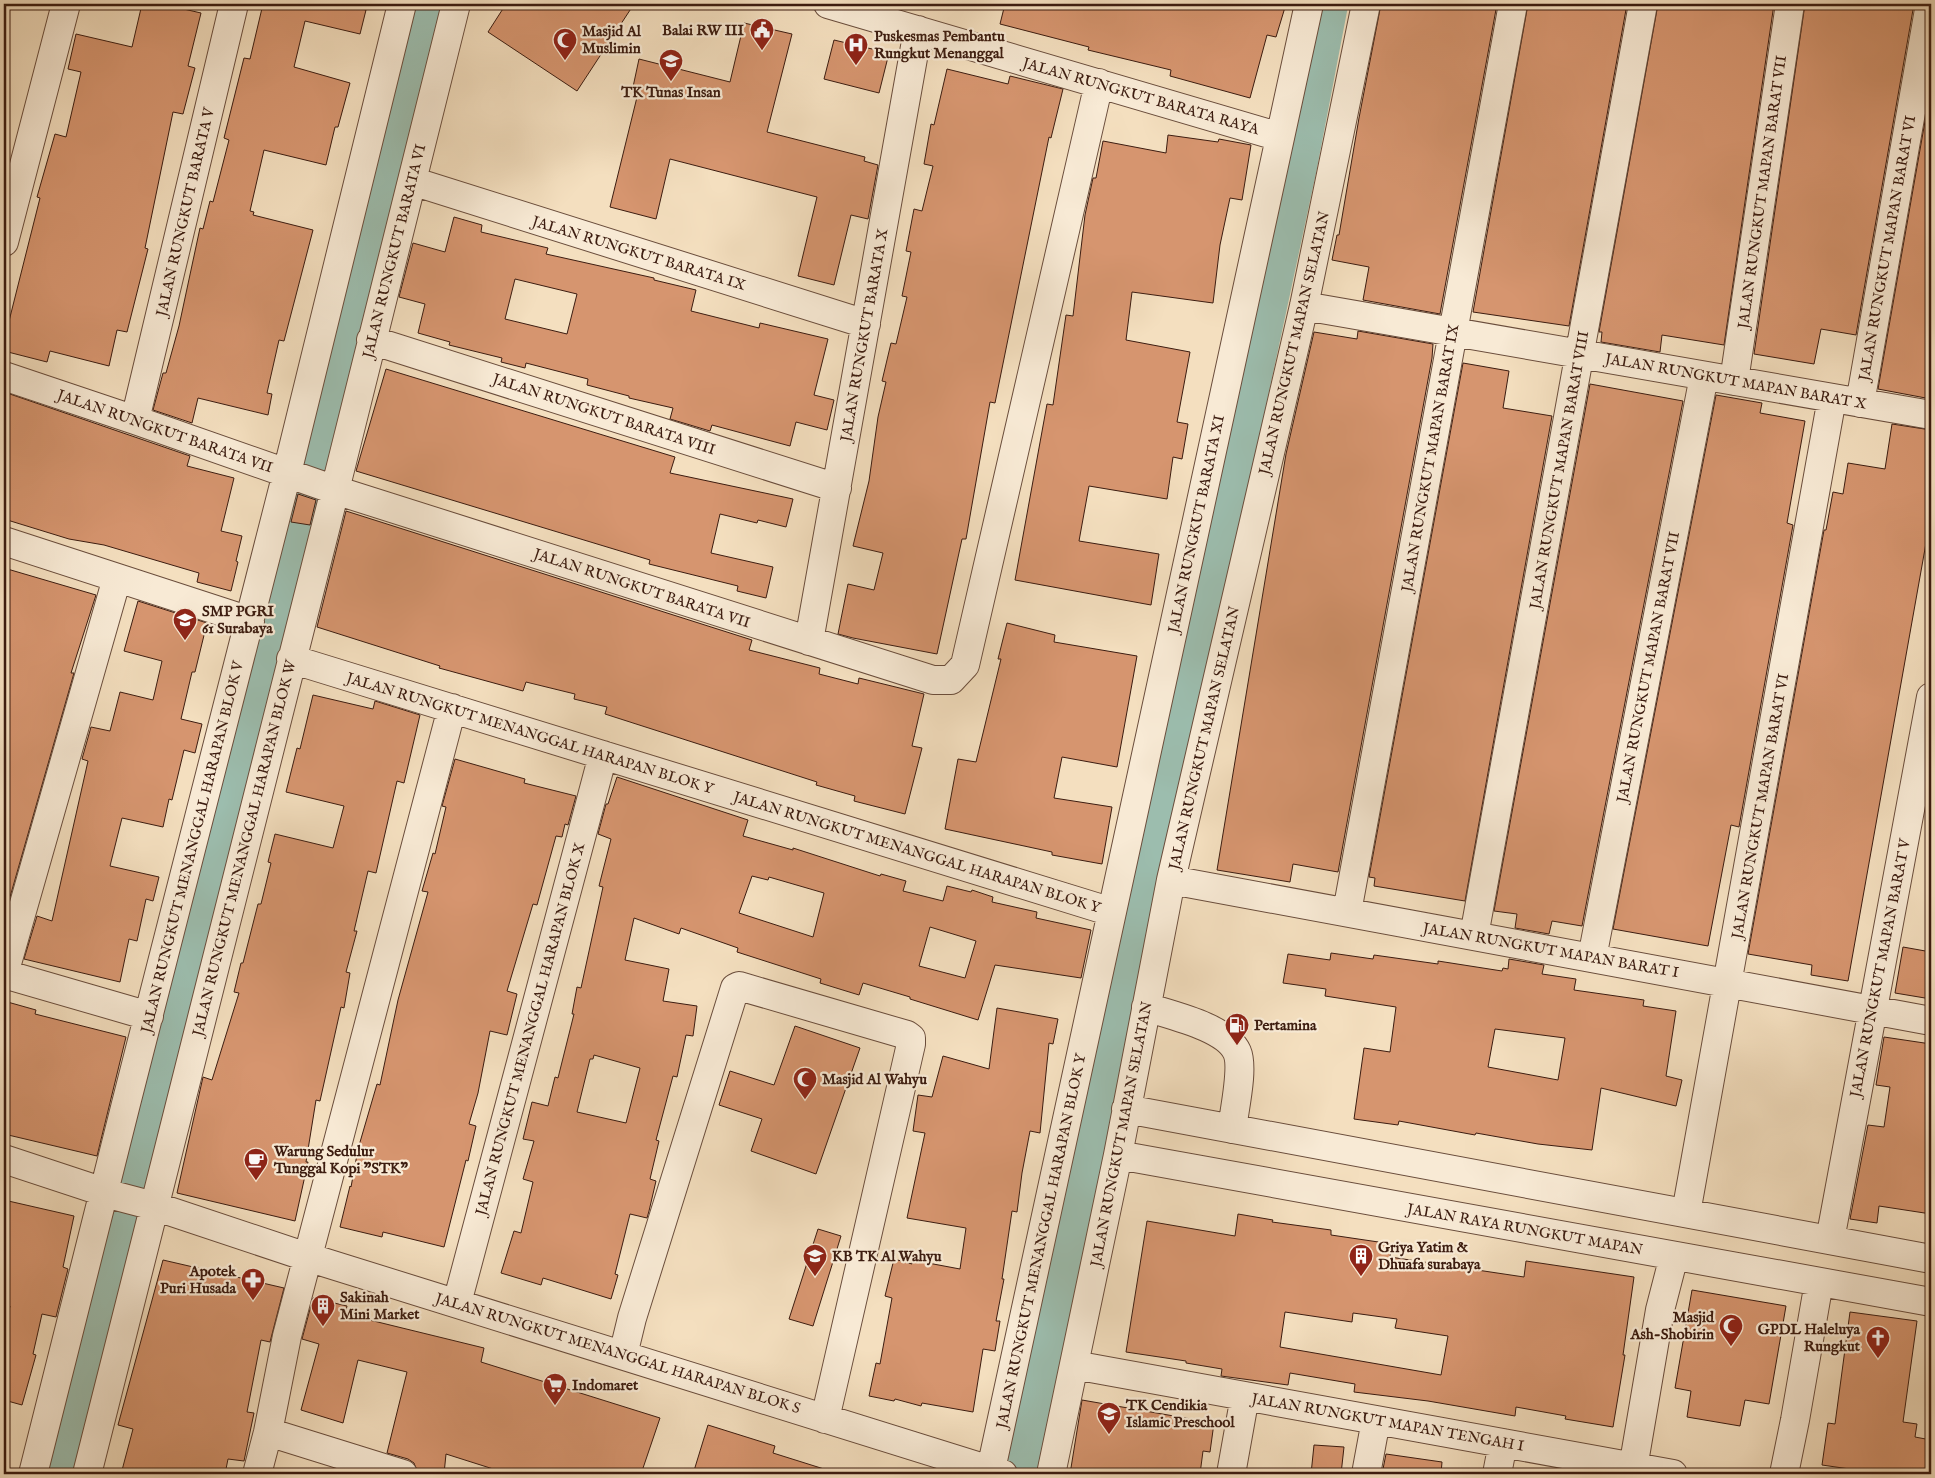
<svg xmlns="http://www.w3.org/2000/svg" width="1935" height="1478" font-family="'IM FELL English',serif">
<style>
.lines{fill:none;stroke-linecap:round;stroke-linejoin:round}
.river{stroke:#9cbdae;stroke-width:48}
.building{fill:#d6956f;stroke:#3c1c10;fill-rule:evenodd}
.minor-casing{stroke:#6a4d3c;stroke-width:30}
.minor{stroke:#f8ead5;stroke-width:28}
.labels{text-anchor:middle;stroke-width:4.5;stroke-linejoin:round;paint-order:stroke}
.poi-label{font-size:15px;font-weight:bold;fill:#3c1c10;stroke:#f8ead5;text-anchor:start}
.street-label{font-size:15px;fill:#3c1c10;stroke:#f8ead5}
</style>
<rect width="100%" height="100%" fill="#f4dfbf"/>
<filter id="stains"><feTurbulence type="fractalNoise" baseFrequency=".004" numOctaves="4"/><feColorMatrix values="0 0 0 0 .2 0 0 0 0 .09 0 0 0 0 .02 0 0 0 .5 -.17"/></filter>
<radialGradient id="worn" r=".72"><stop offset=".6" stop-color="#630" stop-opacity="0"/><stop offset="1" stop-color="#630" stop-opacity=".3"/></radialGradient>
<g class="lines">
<!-- river -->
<path class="river" d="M60,1474L259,675L433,4
M1012,1474L1293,166L1324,4"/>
</g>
<!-- building -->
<path class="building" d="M142,4H162L201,13L188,66L195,68L183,114L173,112L145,248L148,249L127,332L117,330L109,366L50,351L47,362L4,351V341L40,198L37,197L55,134L66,137L81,72L68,69L76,34L132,47Z
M263,4H342L366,10L360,34L305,21L294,67L350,83L338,127H335L326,165L264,150L250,211L254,212L253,215L313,230L284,341L279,340L267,393L272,394L268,415L198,398L192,423L153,410L163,373H166L179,326L200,228L203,229L210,201L213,202L229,140L224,138L244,58L250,59Z
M506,4H634L577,91L488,32Z
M1005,4H1286L1276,37L1267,35L1250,98L1170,76L1171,70L1088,50L1089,47L1000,24Z
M1381,4H1497L1440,314L1363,300L1369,267L1332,260L1337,235H1339L1359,118Z
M1528,4H1627L1569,326L1473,312Z
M1658,4H1774L1724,345L1662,335L1660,352L1601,342L1602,332H1599Z
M1805,4H1914L1856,335L1821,329L1814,364L1754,354Z
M744,23L792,34L767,132L865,157L864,161L878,165L868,219L851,215L834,285L798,276L817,197L670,159L656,219L610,207L639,89L633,87L639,59L730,82Z
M834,40L889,53L879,93L824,79Z
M947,69L1008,84L1010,76L1063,89L1051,138L1049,137L995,403L990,402L966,539H962L937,654L853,638L838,634L848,584L874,590L883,553L853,546L869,481L878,417L886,382L882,381L891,343L896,344L907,297L902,296L911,252L906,251L914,209L922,211L933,166L924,164L931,124L934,125Z
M1931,87V399L1878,389Z
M1168,135L1218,142L1219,139L1251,145L1242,200L1230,198L1220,245L1213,303L1132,292L1126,340L1190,352L1177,422L1188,424L1182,459L1173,457L1167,499L1089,486L1079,541L1159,554L1151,605L1015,580L1047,404L1053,405L1066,315L1073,316L1085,215L1093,178H1096L1103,141L1166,153Z
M454,217L482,225L481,232L548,248L546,254L654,278V280L696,290L691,311L759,328L760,323L828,339L814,395L834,400L827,430L796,422L790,446L712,425L710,431L670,419L673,408L629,398V396L587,385L588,379L526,363L525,368L501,362L502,358L449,345L450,342L418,333L425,304L399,297L413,243L445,252ZM515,279L577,294L567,334L505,319Z
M1358,331L1433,344L1432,358L1338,872L1293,864L1290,882L1217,870L1286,454L1314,332L1357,339Z
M1463,363L1509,371L1503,408L1552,416L1465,901L1374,886L1375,878L1369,877Z
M386,369L675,457L670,473L793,499L786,527L758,520L757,523L720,514L711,553L773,567L766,598L737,591L738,586L649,564L650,560L356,471Z
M1590,384L1683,401L1582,926L1552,921L1549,934L1515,928L1517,914L1494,911Z
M4,392L190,456L187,466L234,478L221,531L242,536L236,561L238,562L231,591L197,582L199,573L104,545L69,539L4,519Z
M1716,395L1762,403L1760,413L1805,421L1787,523L1793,525L1739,827L1731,825L1708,946L1613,929Z
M1892,424L1931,430V515L1848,981L1811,975L1812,965L1748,954L1824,530H1826L1833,492L1843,494L1848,463L1885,469Z
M298,494L316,500L310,525L291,522Z
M346,511L752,640L749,650L820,668L819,674L858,684L859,678L924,694L912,746L922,748L905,814L854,801L855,796L816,785L817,782L605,714L607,707L574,699L575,694L526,682L523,691L439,668L440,666L317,627Z
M4,568L96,595L71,673H74L4,918Z
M138,601L207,623L195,672H192L181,719L202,724L195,753L184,750L172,800L169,799L163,827L122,818L110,866L159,877L153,901L146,899L137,941L129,939L120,982L24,959L37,916L52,921L88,761L82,759L91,727L110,731L120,692L153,700L162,661L124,651Z
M1007,623L1055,635L1054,642L1137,656L1117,767L1062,757L1054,798L1112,807L1102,864L1052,855V852L945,829L958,759L976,762L1001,659H998Z
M313,695L373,709L375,701L420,715L404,783L397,781L376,873L368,871L354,931H357L346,972L350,973L344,1008L341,1007L320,1101L316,1100L306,1162H308L295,1221L177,1193L203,1077L212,1080L239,993L234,992L241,963H243L258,904H261L271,863L268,862L275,834L333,848L344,806L286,792L297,748L300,749Z
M455,759L525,779L524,783L576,796L568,825L565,824L562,837L556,836L537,905L533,904L507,991L517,994L507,1035L490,1031L478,1093L469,1124L476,1126L468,1161L466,1160L444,1247L383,1232L382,1237L340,1227L350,1186L351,1187L358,1149L377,1084L380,1085L398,1000L428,892L422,891L433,853L435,854L446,807L442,806Z
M617,777L748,820L743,836L793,850V848L880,876L881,874L906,881L903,891L943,901L947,886L971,892L972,890L993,897L992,902L1037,912L1036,918L1091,930L1081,978L995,965L978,1020L910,999V997L863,983L859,995L820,983L821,979L737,952L738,948L681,928L679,934L634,918L625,960L669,969L663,1001L697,1006L693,1036L686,1035L677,1077L673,1076L656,1140L659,1141L650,1179L656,1181L649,1211L647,1218L630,1214L615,1274L618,1275L611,1299L543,1278L541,1285L501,1273L514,1231L521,1233L533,1182L523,1179L534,1141L523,1139L532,1102L548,1106L555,1077L558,1078L574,1014H572L577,987L581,988L603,887L599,886L611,839L598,834L606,804H608ZM752,876L768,880L769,877L824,893L813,937L739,913ZM930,927L976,941L965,978L919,966ZM594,1055L640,1068L626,1123L577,1112L590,1059H593Z
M1903,947L1931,952V999L1895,993Z
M1331,953L1373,959L1374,955L1438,964V961L1502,971L1503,968L1508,969L1509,959L1544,965L1542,974L1576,979L1574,990L1644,1000L1643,1006L1676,1011L1666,1076L1682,1080L1676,1106L1601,1088L1592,1150L1538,1144L1476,1133L1475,1135L1399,1121L1398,1125L1354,1119L1364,1048L1390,1052L1396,1007L1325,996L1326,989L1283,983L1288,954L1330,960ZM1495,1029L1565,1038L1558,1080L1488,1067Z
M4,1001L36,1010L35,1014L126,1037L97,1156L4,1134Z
M997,1008L1058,1019L1053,1044L1049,1043L1040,1133L1030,1131L1022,1173L1017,1212L1012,1211L1002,1279H1004L996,1321H1000L995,1351L983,1349L973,1412L922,1403L921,1406L895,1399L894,1401L869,1396L876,1363L880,1364L892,1298L885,1296L894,1259L912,1264V1260L960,1269L966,1228L907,1218L925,1133L913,1131L918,1095L932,1097L943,1056L989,1069Z
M795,1026L860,1048L816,1174L751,1151L762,1119L719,1105L730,1071L774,1085Z
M1884,1037L1931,1044V1214L1879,1206L1877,1223L1850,1219L1868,1125L1884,1127L1890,1087L1876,1085Z
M4,1200L74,1216L63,1267L68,1269L56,1317L42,1314L33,1354L36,1355L22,1405L4,1400V1333L10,1306L4,1305Z
M1238,1214L1273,1220L1272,1222L1331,1230V1235L1392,1244L1390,1257L1524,1277L1526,1261L1634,1277L1623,1355H1625L1613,1427L1565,1419L1566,1416L1516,1407L1515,1416L1428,1401L1354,1392L1355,1384L1290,1373L1288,1385L1221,1376L1222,1369L1186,1363V1361L1126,1352L1147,1221L1235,1236ZM1285,1312L1352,1322L1353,1313L1397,1319L1395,1328L1448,1336L1441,1375L1280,1347Z
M818,1229L841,1236L813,1326L789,1319Z
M163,1260L284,1288L270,1342L261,1340L247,1412L254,1413L244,1461L228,1459L225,1474H121L133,1429L118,1425Z
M1692,1290L1786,1306L1769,1404L1745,1400L1740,1426L1687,1417L1691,1391L1675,1388Z
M313,1298L347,1306L345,1314L484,1348L481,1362L660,1418L641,1474H509L446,1454L444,1474H418L414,1463L408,1459L387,1453L407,1372L358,1360L343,1423L301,1410L319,1344L302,1339Z
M1850,1312L1917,1321L1903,1422L1917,1424L1915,1437L1931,1440V1474H1884L1822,1465L1828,1423L1835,1424Z
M1082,1400L1214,1423L1210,1452L1203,1451L1200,1474H1070Z
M708,1425L775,1446L773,1453L824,1469V1474H693Z
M1314,1445L1344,1447L1341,1474H1311Z
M1386,1454L1442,1462L1441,1474H1382Z"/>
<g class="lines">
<defs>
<path id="minor" d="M828,4L1280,137
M412,181L866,324
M4,242L66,4
M1304,306L1931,415
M371,340L837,488
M4,376L135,420L335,490L456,4
M1734,381L1790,4
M1860,403L1930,4
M135,420L234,4
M4,541L250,621
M809,641L918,30
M291,659L1112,912
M1171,880L1931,1021
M1347,912L1513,4
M1474,936L1643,4
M1592,958L1704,376
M4,974L117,578
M4,974L149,1016
M1146,1007C1170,1015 1226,1027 1237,1052C1244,1068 1234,1111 1232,1129
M1126,1109L1931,1259
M1118,1155L1931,1302
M4,1159L116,1196L154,1206L307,1257L1003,1474
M1686,1213L1832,398
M1830,1240L1931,697
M457,1303L603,755
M623,1355L632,1318L735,988L739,986L907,1035L911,1038V1044L825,1419
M1074,1365L1673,1474
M268,1432L403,1474
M33,1474C115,1141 202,810 286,477C326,320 363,162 402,4
M87,1474L335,490L933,680H951L965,665L1099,83
M257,1474L268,1432L287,1336L452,708
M990,1474L1309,4
M1051,1474L1118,1155L1171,880L1304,306L1366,4
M1231,1474L1245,1396
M1366,1474L1376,1420
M1497,1474L1503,1443
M1632,1474L1660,1310L1674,1256
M1784,1474L1795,1420L1819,1282"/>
</defs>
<!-- minor casing -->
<use href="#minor" class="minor-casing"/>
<!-- minor -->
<use href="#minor" class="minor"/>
</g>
<!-- icons -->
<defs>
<symbol id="civic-pin" viewBox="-11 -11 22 30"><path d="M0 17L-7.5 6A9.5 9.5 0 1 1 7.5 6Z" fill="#8f2418" stroke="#f8ead5"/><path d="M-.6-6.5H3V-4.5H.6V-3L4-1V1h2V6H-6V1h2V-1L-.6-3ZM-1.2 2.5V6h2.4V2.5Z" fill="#fff"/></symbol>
<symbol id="mosque-pin" viewBox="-11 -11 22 30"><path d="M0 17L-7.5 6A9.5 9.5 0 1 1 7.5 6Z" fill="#8f2418" stroke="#f8ead5"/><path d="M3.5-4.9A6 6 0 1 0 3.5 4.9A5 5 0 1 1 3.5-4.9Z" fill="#fff"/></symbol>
<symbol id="hospital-pin" viewBox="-11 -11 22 30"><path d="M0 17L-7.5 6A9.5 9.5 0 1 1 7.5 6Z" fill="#8f2418" stroke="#f8ead5"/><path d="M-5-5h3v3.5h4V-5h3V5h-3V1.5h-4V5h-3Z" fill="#fff"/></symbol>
<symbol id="school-pin" viewBox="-11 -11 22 30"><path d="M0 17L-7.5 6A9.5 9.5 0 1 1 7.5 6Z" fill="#8f2418" stroke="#f8ead5"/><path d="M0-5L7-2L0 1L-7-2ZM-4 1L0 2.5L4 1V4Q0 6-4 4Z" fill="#fff"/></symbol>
<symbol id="fuel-pin" viewBox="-11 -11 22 30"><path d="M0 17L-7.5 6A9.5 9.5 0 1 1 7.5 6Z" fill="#8f2418" stroke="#f8ead5"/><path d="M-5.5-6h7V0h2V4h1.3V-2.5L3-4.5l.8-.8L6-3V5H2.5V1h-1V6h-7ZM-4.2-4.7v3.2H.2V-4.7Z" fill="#fff"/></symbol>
<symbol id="cafe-pin" viewBox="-11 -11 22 30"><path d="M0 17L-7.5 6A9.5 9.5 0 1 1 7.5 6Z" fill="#8f2418" stroke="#f8ead5"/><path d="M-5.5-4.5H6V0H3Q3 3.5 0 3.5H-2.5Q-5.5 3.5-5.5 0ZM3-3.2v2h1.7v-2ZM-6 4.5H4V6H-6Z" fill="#fff"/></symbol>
<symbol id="building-pin" viewBox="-11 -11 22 30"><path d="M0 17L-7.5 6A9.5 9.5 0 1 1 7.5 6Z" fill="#8f2418" stroke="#f8ead5"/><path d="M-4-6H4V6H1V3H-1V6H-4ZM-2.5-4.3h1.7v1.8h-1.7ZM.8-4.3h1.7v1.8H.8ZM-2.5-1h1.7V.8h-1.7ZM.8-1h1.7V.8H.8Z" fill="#fff"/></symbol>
<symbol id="pharmacy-pin" viewBox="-11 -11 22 30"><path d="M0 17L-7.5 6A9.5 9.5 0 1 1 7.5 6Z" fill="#8f2418" stroke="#f8ead5"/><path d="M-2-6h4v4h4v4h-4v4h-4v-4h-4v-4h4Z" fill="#fff"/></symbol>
<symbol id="church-pin" viewBox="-11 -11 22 30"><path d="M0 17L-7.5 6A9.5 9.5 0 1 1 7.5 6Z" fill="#8f2418" stroke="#f8ead5"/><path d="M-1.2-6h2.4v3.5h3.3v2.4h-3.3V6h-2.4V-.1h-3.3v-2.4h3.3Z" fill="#fff"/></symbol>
<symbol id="supermarket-pin" viewBox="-11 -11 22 30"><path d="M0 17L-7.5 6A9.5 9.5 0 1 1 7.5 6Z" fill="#8f2418" stroke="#f8ead5"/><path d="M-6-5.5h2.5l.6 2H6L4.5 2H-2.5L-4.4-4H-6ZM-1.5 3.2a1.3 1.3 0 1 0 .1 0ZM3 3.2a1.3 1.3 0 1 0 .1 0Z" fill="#fff"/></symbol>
</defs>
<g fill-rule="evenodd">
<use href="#civic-pin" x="748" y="16" width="28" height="38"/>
<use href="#mosque-pin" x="551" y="26" width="28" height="38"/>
<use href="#hospital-pin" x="842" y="31" width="28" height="38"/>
<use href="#school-pin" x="657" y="47" width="28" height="38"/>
<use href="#school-pin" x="171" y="606" width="28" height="38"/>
<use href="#fuel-pin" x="1223" y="1011" width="28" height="38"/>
<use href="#mosque-pin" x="791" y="1065" width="28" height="38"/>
<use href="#cafe-pin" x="242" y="1146" width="28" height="38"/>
<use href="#school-pin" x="801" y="1242" width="28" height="38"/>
<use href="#building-pin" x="1347" y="1242" width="28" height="38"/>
<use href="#pharmacy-pin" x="239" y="1266" width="28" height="38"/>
<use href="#building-pin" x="309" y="1292" width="28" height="38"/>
<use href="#mosque-pin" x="1717" y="1312" width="28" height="38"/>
<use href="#church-pin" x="1864" y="1324" width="28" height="38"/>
<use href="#supermarket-pin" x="541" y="1371" width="28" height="38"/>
<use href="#school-pin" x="1095" y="1400" width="28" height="38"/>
</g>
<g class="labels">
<!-- poi labels -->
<g class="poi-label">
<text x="744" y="35" text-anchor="end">Balai RW III</text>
<text x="582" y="36">Masjid Al<tspan x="582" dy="17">Muslimin</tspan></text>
<text x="874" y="41">Puskesmas Pembantu<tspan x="874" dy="17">Rungkut Menanggal</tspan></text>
<text x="671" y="97" text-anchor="middle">TK Tunas Insan</text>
<text x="202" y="616">SMP PGRI<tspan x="202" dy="17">61 Surabaya</tspan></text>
<text x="1254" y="1030">Pertamina</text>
<text x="822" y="1084">Masjid Al Wahyu</text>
<text x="274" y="1156">Warung Sedulur<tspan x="274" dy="17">Tunggal Kopi "STK"</tspan></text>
<text x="1378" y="1252">Griya Yatim &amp;<tspan x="1378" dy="17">Dhuafa surabaya</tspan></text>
<text x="832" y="1261">KB TK Al Wahyu</text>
<text x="236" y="1276" text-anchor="end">Apotek<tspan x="236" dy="17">Puri Husada</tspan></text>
<text x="340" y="1302">Sakinah<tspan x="340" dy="17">Mini Market</tspan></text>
<text x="1714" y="1322" text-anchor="end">Masjid<tspan x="1714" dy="17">Ash-Shobirin</tspan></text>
<text x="1860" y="1334" text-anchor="end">GPDL Haleluya<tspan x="1860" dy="17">Rungkut</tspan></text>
<text x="572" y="1390">Indomaret</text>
<text x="1126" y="1410">TK Cendikia<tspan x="1126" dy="17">Islamic Preschool</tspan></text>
</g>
<!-- street labels -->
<g class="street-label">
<text transform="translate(1141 96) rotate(16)" y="5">JALAN RUNGKUT BARATA RAYA</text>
<text transform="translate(1762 192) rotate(-82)" y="5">JALAN RUNGKUT MAPAN BARAT VII</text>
<text transform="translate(185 212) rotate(-77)" y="5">JALAN RUNGKUT BARATA V</text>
<text transform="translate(1887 248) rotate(-80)" y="5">JALAN RUNGKUT MAPAN BARAT VI</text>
<text transform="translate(394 251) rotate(-76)" y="5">JALAN RUNGKUT BARATA VI</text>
<text transform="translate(639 253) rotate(17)" y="5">JALAN RUNGKUT BARATA IX</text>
<text transform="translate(864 335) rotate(-80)" y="5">JALAN RUNGKUT BARATA X</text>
<text transform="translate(1294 343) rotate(-77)" y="5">JALAN RUNGKUT MAPAN SELATAN</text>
<text transform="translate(1736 381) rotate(10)" y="5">JALAN RUNGKUT MAPAN BARAT X</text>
<text transform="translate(604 414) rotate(18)" y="5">JALAN RUNGKUT BARATA VIII</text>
<text transform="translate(165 431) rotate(19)" y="5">JALAN RUNGKUT BARATA VII</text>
<text transform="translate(1430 458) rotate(-80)" y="5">JALAN RUNGKUT MAPAN BARAT IX</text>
<text transform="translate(1559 470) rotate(-80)" y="5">JALAN RUNGKUT MAPAN BARAT VIII</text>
<text transform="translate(1196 524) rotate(-78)" y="5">JALAN RUNGKUT BARATA XI</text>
<text transform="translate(642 588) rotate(18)" y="5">JALAN RUNGKUT BARATA VII</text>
<text transform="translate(1648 667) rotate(-79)" y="5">JALAN RUNGKUT MAPAN BARAT VII</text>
<text transform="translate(530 733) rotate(17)" y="5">JALAN RUNGKUT MENANGGAL HARAPAN BLOK Y</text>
<text transform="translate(1204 738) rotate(-77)" y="5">JALAN RUNGKUT MAPAN SELATAN</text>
<text transform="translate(1760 806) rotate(-80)" y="5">JALAN RUNGKUT MAPAN BARAT VI</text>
<text transform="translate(192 847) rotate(-76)" y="5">JALAN RUNGKUT MENANGGAL HARAPAN BLOK V</text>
<text transform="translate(244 848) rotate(-76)" y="5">JALAN RUNGKUT MENANGGAL HARAPAN BLOK W</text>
<text transform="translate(917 852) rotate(17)" y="5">JALAN RUNGKUT MENANGGAL HARAPAN BLOK Y</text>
<text transform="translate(1551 950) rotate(10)" y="5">JALAN RUNGKUT MAPAN BARAT I</text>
<text transform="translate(1880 968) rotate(-79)" y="5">JALAN RUNGKUT MAPAN BARAT V</text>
<text transform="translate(530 1029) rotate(-75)" y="5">JALAN RUNGKUT MENANGGAL HARAPAN BLOK X</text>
<text transform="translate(1121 1134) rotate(-79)" y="5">JALAN RUNGKUT MAPAN SELATAN</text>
<text transform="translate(1525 1229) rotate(10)" y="5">JALAN RAYA RUNGKUT MAPAN</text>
<text transform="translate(1041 1241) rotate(-78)" y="5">JALAN RUNGKUT MENANGGAL HARAPAN BLOK Y</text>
<text transform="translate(618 1353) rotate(17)" y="5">JALAN RUNGKUT MENANGGAL HARAPAN BLOK S</text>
<text transform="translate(1388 1422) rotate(10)" y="5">JALAN RUNGKUT MAPAN TENGAH I</text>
</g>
</g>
<!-- margin -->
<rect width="1935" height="1478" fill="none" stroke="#f4dfbf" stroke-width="20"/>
<rect x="5" y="5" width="1925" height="1468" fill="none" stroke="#3c1c10" stroke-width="2.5"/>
<rect x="10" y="10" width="1915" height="1458" fill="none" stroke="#3c1c10"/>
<rect width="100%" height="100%" filter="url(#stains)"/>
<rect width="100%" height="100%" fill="url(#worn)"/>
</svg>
